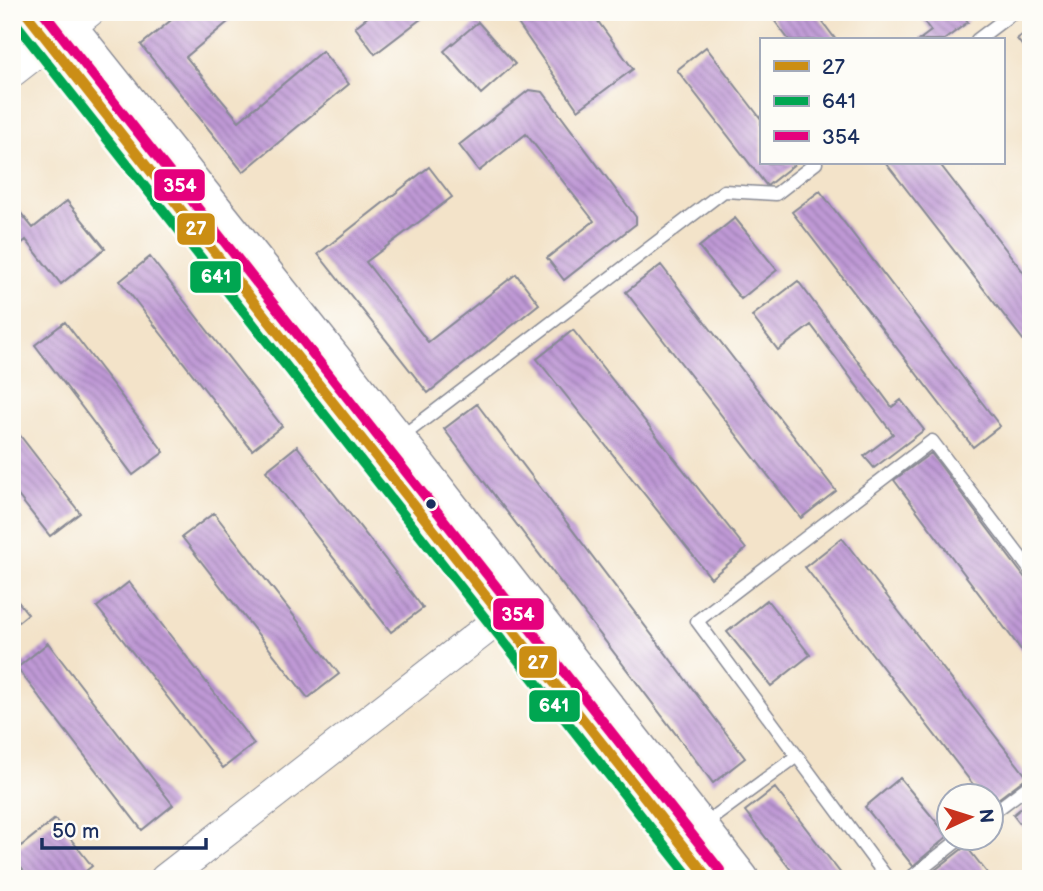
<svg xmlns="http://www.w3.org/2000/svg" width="1043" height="891" font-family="'Balsamiq Sans',sans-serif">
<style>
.building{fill:url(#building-back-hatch)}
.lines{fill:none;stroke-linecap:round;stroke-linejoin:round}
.service-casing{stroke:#878994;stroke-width:15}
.tertiary-casing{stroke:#878994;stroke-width:32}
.secondary-casing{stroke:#878994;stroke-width:38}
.service{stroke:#fff;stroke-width:12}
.tertiary{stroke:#fff;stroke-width:30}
.secondary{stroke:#fff;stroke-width:35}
.bus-1-casing{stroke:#fdfcf7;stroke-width:16}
.bus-2-casing{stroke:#fdfcf7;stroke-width:16}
.bus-3-casing{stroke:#fdfcf7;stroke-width:16}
.bus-1{stroke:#cb8e13;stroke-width:10}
.bus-2{stroke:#00a651;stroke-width:10}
.bus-3{stroke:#e5007d;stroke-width:10}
.bus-dot{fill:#1b2f5e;stroke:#fdfcf7;stroke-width:2.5}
.line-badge{stroke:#fdfcf7;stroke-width:2.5}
.badge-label{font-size:19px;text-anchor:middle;font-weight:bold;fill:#fff}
</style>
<defs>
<pattern id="building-back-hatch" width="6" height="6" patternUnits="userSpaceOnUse" patternTransform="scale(1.75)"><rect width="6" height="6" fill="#bf99d5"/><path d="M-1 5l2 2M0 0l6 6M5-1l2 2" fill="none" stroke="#9a7db0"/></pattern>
</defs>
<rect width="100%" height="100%" fill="#fdfcf7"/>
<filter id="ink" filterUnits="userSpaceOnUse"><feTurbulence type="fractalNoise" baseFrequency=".0143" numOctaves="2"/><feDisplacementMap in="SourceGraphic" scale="14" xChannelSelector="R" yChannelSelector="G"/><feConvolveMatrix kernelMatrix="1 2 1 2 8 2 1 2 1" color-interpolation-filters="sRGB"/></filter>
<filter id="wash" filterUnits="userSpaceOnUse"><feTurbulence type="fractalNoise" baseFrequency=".00686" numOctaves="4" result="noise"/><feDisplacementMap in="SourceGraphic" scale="28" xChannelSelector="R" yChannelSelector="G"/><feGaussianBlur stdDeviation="1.57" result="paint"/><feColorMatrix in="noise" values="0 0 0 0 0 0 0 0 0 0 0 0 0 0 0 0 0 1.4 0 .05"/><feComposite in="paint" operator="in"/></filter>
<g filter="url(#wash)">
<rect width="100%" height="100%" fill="#f3e3c9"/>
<g id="blocks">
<!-- building -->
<path class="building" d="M181,12H240L186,57L239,121L322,51L349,84L243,172L141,45Z
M374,12H430L375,54L355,27Z
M510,12H591L633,69L578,110Z
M768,12H815L836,40H789Z
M917,12H961L968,22L944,40H919L931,31Z
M478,22L515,64L481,94L444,51Z
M1031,28V57L1017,39Z
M706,47L761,119V163H796L767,186L677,70Z
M529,90L543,92L636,217V224L564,280L547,258L594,221L526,134L479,171L459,145Z
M886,163H939L1031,282V350Z
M429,167L452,197L366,262L428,342L516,274L539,304L428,393L318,254Z
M820,191L1000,426L973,447L792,212Z
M67,201L105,248L61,284L26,240L12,251V202L33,228Z
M735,218L777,270L741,299L699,247Z
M150,257L282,426L252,450L120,281Z
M661,265L836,491L801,518L626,292Z
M798,281L892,407L901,400L924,430L874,468L864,456L893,434L811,325L778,350L752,316Z
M65,322L164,452L133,475L35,345Z
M573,330L746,549L711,578L537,359Z
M477,404L745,758L713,783L444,429Z
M12,425L80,513L50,536L12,488Z
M297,446L423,608L391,632L266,471Z
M931,453L1031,586V663L894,480Z
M214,513L339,674L308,698L182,537Z
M842,538L1027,777L990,805V796H982L805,567Z
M129,582L254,744L223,768L97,607Z
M12,594L28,614L12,627Z
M767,600L810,655L771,686L727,632Z
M48,643L173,805L142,830L17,668Z
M900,778L948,836L913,866L865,807Z
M775,788L845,879H798L745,811Z
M1031,800V838L1013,815Z
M55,819L92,866L76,879H30L12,856V835L21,846Z
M966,846L992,879H934L930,874Z"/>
</g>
</g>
<g filter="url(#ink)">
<use href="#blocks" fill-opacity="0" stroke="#878994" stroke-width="2"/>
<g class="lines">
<defs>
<path id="service" d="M977,40L1014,12
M400,438L724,191L776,194L816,163
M990,815L1031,784
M703,825L797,756
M888,879L697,621L932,441L1031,571
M909,879L961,838"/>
<path id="tertiary" d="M12,42L50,12
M12,72L89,12
M165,879L521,602"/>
<path id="secondary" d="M25,12L709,879
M57,12L398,440L741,879"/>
</defs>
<!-- service casing -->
<use href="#service" class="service-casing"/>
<!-- tertiary casing -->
<use href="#tertiary" class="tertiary-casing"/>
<!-- secondary casing -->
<use href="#secondary" class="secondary-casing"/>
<!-- service -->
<use href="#service" class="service"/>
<!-- tertiary -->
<use href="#tertiary" class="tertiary"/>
<!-- secondary -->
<use href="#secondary" class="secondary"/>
<defs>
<path id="bus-1" d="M25,12L709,879"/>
<path id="bus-2" d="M14,21L691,879"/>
<path id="bus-3" d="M43,12L720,870"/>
</defs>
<!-- bus-1 casing -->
<use href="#bus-1" class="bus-1-casing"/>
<!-- bus-2 casing -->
<use href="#bus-2" class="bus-2-casing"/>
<!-- bus-3 casing -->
<use href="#bus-3" class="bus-3-casing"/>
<!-- bus-1 -->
<use href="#bus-1" class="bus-1"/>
<!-- bus-2 -->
<use href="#bus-2" class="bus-2"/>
<!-- bus-3 -->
<use href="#bus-3" class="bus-3"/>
</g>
</g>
<!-- markers -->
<circle class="bus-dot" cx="431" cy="504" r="6"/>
<g class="line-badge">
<rect x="153" y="168" width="53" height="34" rx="7" fill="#e5007d"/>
<rect x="176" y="212" width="40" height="34" rx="7" fill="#cb8e13"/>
<rect x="189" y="260" width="53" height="34" rx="7" fill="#00a651"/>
<rect x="492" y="597" width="53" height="34" rx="7" fill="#e5007d"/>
<rect x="518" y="645" width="40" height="34" rx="7" fill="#cb8e13"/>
<rect x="528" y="689" width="53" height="34" rx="7" fill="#00a651"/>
</g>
<g class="badge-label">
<text x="180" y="192">354</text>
<text x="196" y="235">27</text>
<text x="216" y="283">641</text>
<text x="518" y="621">354</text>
<text x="538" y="669">27</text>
<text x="554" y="712">641</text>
</g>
<!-- margin -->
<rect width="1043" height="891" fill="none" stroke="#fdfcf7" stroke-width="42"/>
<!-- legend -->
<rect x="760" y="38" width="245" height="126" fill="#fdfcf7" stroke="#a3aaba" stroke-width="2"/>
<rect x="774" y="61" width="35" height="10" fill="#cb8e13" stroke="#a3aaba" stroke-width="2"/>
<text x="822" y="74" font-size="21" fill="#1b2f5e">27</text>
<rect x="774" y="96" width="35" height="10" fill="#00a651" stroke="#a3aaba" stroke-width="2"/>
<text x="822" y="108" font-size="21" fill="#1b2f5e">641</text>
<rect x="774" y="131" width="35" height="10" fill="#e5007d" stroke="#a3aaba" stroke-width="2"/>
<text x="822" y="144" font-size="21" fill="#1b2f5e">354</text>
<!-- north arrow -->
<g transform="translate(970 817) rotate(86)"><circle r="33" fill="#fdfcf7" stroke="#a3aaba" stroke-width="2"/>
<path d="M0-5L12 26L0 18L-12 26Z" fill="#c8321e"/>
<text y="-10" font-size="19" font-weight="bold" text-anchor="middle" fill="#1b2f5e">N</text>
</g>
<!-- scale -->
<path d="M42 838v10h164v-10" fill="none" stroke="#1b2f5e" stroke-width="3.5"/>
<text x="52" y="838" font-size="21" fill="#1b2f5e" stroke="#fdfcf7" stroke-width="5" paint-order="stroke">50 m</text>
</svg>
